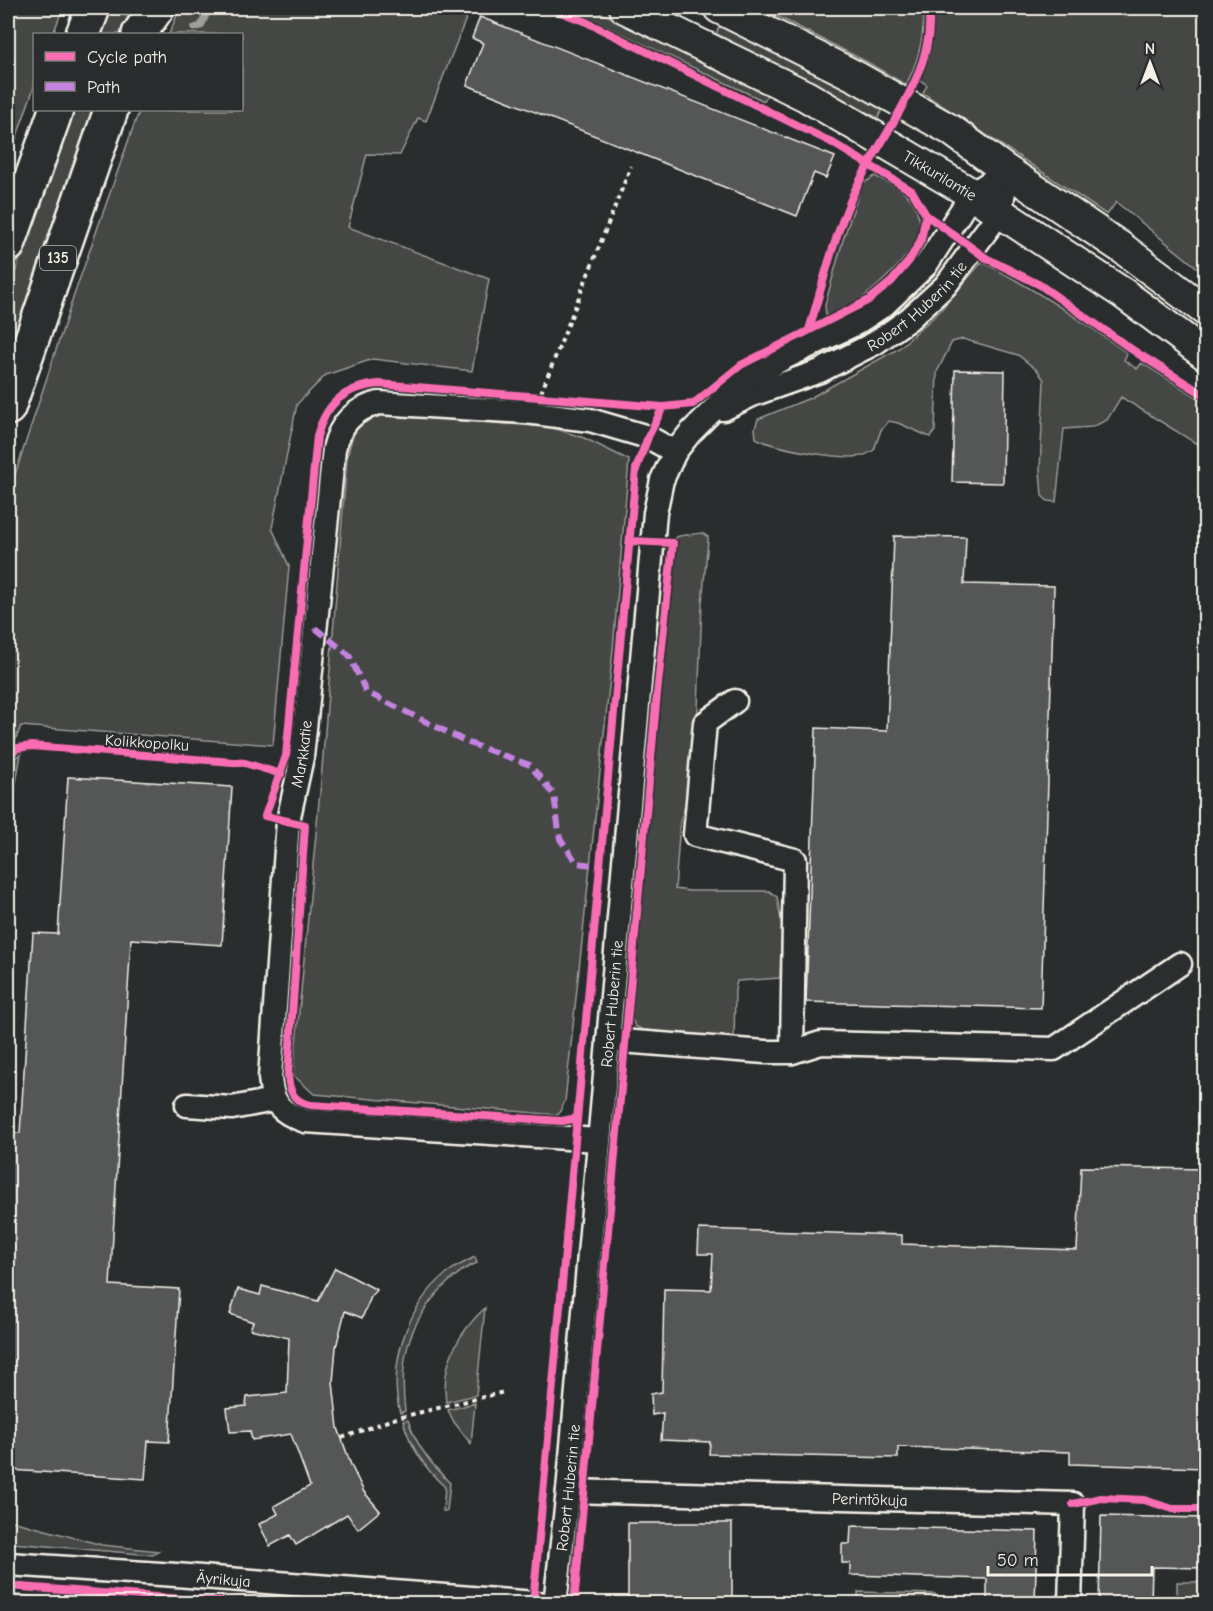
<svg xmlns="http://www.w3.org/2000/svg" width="1213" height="1611" font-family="'Comic Neue',sans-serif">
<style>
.green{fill:#444645;stroke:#9c9c96;stroke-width:1.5}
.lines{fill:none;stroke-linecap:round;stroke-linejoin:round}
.stream{stroke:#9f9f9a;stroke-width:7}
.building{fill:#555756;stroke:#f4f1e8;stroke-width:1.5}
.minor-casing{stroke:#f4f1e8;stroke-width:27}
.major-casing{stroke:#f4f1e8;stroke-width:34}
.highway-casing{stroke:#f4f1e8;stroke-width:38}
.path{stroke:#f4f1e8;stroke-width:4;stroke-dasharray:4.5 4.5;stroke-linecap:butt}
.minor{stroke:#2a2d2e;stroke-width:22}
.major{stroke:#2a2d2e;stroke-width:30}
.highway{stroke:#2a2d2e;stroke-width:33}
.quiet{stroke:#c483df;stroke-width:6;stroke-dasharray:12 6;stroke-linecap:butt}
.cycleway-casing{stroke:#2a2d2e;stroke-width:11}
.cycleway{stroke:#f96db3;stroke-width:8}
.labels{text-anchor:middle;stroke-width:4.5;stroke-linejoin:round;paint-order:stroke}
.shield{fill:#2a2d2e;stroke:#b7b6b0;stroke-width:1.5}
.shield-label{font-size:15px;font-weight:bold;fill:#f4f1e8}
.street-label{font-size:16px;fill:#f4f1e8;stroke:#2a2d2e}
</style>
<rect width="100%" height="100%" fill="#2a2d2e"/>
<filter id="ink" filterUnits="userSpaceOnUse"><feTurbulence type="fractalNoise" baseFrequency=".0167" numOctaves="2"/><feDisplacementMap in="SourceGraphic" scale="12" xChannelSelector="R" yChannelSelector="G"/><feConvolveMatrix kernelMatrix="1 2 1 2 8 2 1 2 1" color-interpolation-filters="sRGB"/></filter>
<g filter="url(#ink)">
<!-- green -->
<path class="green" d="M8,8H63L53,34H34V87L8,162Z
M108,8H131L121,34H98Z
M180,8H470L426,121L418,118L400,155L367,154L348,227L489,279L472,371L373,359L326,375L297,404L272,528L289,566L273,745L21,726L15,741L8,744V496L74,295L135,122L140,110H242V34H169Z
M567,8H589L649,33L768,92L764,101Z
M761,8H923C925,36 919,60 906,85L865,61Z
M933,8H1205V274L1116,202L1107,215L923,93L927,85L920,80C931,57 936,34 933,8Z
M722,20L884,106L878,118L716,34Z
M71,110H94L55,216L8,359V293Z
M875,176C888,183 904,189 912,201C917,209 922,223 919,232C912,260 854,312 826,316L825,305L843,240L862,184Z
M982,262C1034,288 1080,319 1127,353L1124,360L1137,369L1142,363L1205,402V449L1121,397L1107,420L1092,427L1064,429L1056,502L1048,501L1042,496L1040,470L1044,380L1038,371L1018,355L963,339L952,342L937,372L935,431L930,437L898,423L889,421L881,430L874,450C871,452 866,455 861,456C840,460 774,448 756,438L755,428L758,419L810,398L898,349L939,312Z
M383,415L550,427L584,438L629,460L613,649L565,1101L558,1115L314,1094L293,1075L321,781L347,459C353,430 355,424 383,415Z
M702,533L708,537V540L702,603L696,760L694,780L680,822L675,889L689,891H769L777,897L782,926L780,978L737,981L735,990L734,1040L643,1030L635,1026L632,1019L675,538L679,536Z
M21,754L8,829V771C9,762 14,757 21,754Z
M475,1257L477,1263C463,1268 453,1277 443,1287C407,1324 399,1361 405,1411L400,1413C387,1361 409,1299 454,1268C461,1264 468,1261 475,1257Z
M485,1308L476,1395L446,1402C441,1365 458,1333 485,1308Z
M475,1403L471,1444L454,1422L448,1410Z
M408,1420C416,1445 431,1464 450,1483L447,1511H443L445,1487C424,1468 411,1448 403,1421Z
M8,1520L102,1545L159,1551L153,1555L12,1543L8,1542Z
M1177,1582H1198L1199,1593L1198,1603H1183L1177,1594Z
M858,1592L935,1594V1603H858Z
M8,1594L110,1603H8Z"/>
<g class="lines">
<!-- stream -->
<path class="stream" d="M194,28L201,26L209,8"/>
</g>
<!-- building -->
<path class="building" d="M480,17L835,157L826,178L814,173L797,216L467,85L483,43L472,38Z
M955,370L1005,371L1003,483L952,482Z
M894,536L966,537L964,584L1054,586L1041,1008L806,1002L816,728L887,731Z
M68,777L232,787L222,945L131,939L110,1285L179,1289L169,1442L148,1441L145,1479L11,1470L13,1432H8V1336L11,1278H8V1132L20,1133L33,933L58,934Z
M1081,1167L1206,1169V1468L1070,1464V1452L898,1447V1458L709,1454L710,1442L661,1440L663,1413L652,1415L651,1394L662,1392L664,1289L711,1290L713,1254H698L699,1229L902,1235V1244L1077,1250Z
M335,1268L377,1290L371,1297L362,1318L345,1311L336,1347L333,1382L338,1428L351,1465L364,1492L380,1511L358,1529L347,1514L296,1545L290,1535L270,1546L259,1524L278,1514L274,1506L310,1486L291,1434L252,1440L250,1431L230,1432L227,1408L246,1406L247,1397L287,1393L289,1338L250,1329L253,1322L230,1314L238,1289L260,1295L262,1286L318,1301Z
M1101,1516L1206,1518V1568L1152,1567L1151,1604H1099Z
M628,1523H732V1604H628Z
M851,1526L1037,1531L1035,1604H987V1579L850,1575V1563H842V1544H850Z"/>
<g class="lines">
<defs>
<g id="minor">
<path id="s1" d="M723,409L752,395L820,371L875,343L909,319L946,285L1001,211L1007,171"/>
<path d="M735,701L705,723L695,835L795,860L792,1052"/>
<path d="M608,1040L765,1052H792L821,1043L1054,1049L1180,964"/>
<path d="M187,1105L232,1108L274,1100"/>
<path id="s2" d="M598,1140L305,1121C281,1113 272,1104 270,1078L288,821L302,757L334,449C340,424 353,409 379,403L526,412L590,420L648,437L675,452"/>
<path id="s3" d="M568,1491L1073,1504L1070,1604"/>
<path id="s4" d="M8,1564L176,1575L547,1604"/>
<path id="s5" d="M555,1604L568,1491L655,513L662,480L675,452L690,433L740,383L786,357L855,324L884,305L926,265L972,194L1007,171"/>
</g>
<g id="major">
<path id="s6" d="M625,8L806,96L972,194L1124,294L1206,355"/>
<path d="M719,8L855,76L951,130L1007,171L1122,248L1206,311"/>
</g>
<path id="highway" d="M83,34L93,8
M139,34L157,8
M8,245L56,110
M8,408L111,110"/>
</defs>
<!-- minor casing -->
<use href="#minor" class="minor-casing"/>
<!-- major casing -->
<use href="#major" class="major-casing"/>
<!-- highway casing -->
<use href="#highway" class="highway-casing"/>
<!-- path -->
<path class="path" d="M541,393L631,166
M342,1438L393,1419L504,1392"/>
<!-- minor -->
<use href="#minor" class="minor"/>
<!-- major -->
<use href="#major" class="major"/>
<!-- highway -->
<use href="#highway" class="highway"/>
<!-- quiet -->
<path class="quiet" d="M315,628L349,655L366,692L469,743L530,765L554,795L560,839L577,863L600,866"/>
<defs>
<path id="cycleway" d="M550,8L584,21L831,142L912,191L926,215L986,258L1040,285L1137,353L1206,396
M809,330C822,286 833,241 851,199C875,142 939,72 928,8
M8,754L18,748L31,746L245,763L281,774
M577,1118L562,1121L311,1105C294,1102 289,1092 288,1075L305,825L265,816L286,756L317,436C326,403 345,387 379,384L663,407
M1073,1504L1101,1498L1144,1500L1173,1509H1206
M8,1586L249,1604
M533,1604L636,469L648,437L663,407L693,404L741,365L869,300L891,282L909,261L921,240L926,215
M574,1604L656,704L673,543L631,541"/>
</defs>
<!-- cycleway casing -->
<use href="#cycleway" class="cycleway-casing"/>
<!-- cycleway -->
<use href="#cycleway" class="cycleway"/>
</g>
</g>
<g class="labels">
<!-- shield labels -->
<rect class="shield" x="40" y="246" width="36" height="24" rx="4.5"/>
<g class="shield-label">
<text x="58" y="263">135</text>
</g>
<!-- street labels -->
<g class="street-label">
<text dy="6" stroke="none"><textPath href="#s6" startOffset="357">Tikkurilantie</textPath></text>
<text dy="6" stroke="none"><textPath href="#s1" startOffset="222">Robert Huberin tie</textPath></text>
<text transform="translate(147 742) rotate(4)" y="6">Kolikkopolku</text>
<text dy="6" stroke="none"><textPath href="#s2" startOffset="680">Markkatie</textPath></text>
<text dy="6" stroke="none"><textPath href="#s5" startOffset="603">Robert Huberin tie</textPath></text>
<text dy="6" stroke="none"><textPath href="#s5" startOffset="117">Robert Huberin tie</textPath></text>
<text dy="6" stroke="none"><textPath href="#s3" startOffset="302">Perintökuja</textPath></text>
<text dy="6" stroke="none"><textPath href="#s4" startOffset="216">Äyrikuja</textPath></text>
</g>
</g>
<!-- margin -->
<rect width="1213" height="1611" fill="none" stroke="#2a2d2e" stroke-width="30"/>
<rect x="15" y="15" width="1183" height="1581" fill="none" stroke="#f4f1e8" stroke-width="2" filter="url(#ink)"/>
<!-- legend -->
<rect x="33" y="33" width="210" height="78" fill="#2a2d2e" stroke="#7b7b78" stroke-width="1.5"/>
<rect x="45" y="52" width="30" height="9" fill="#f96db3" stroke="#7b7b78" stroke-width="1.5"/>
<text x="87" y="63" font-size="18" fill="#f4f1e8">Cycle path</text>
<rect x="45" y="82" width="30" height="9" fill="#c483df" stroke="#7b7b78" stroke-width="1.5"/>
<text x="87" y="93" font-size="18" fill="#f4f1e8">Path</text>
<!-- north arrow -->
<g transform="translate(1150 63)" stroke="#2a2d2e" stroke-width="4.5" paint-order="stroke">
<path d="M0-4.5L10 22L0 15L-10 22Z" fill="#f4f1e8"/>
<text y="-9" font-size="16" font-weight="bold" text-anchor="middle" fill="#f4f1e8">N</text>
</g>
<!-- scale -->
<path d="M988 1566v9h164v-9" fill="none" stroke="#f4f1e8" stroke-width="3"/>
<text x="997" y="1566" font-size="18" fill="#f4f1e8" stroke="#2a2d2e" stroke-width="4.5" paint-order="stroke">50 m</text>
</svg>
